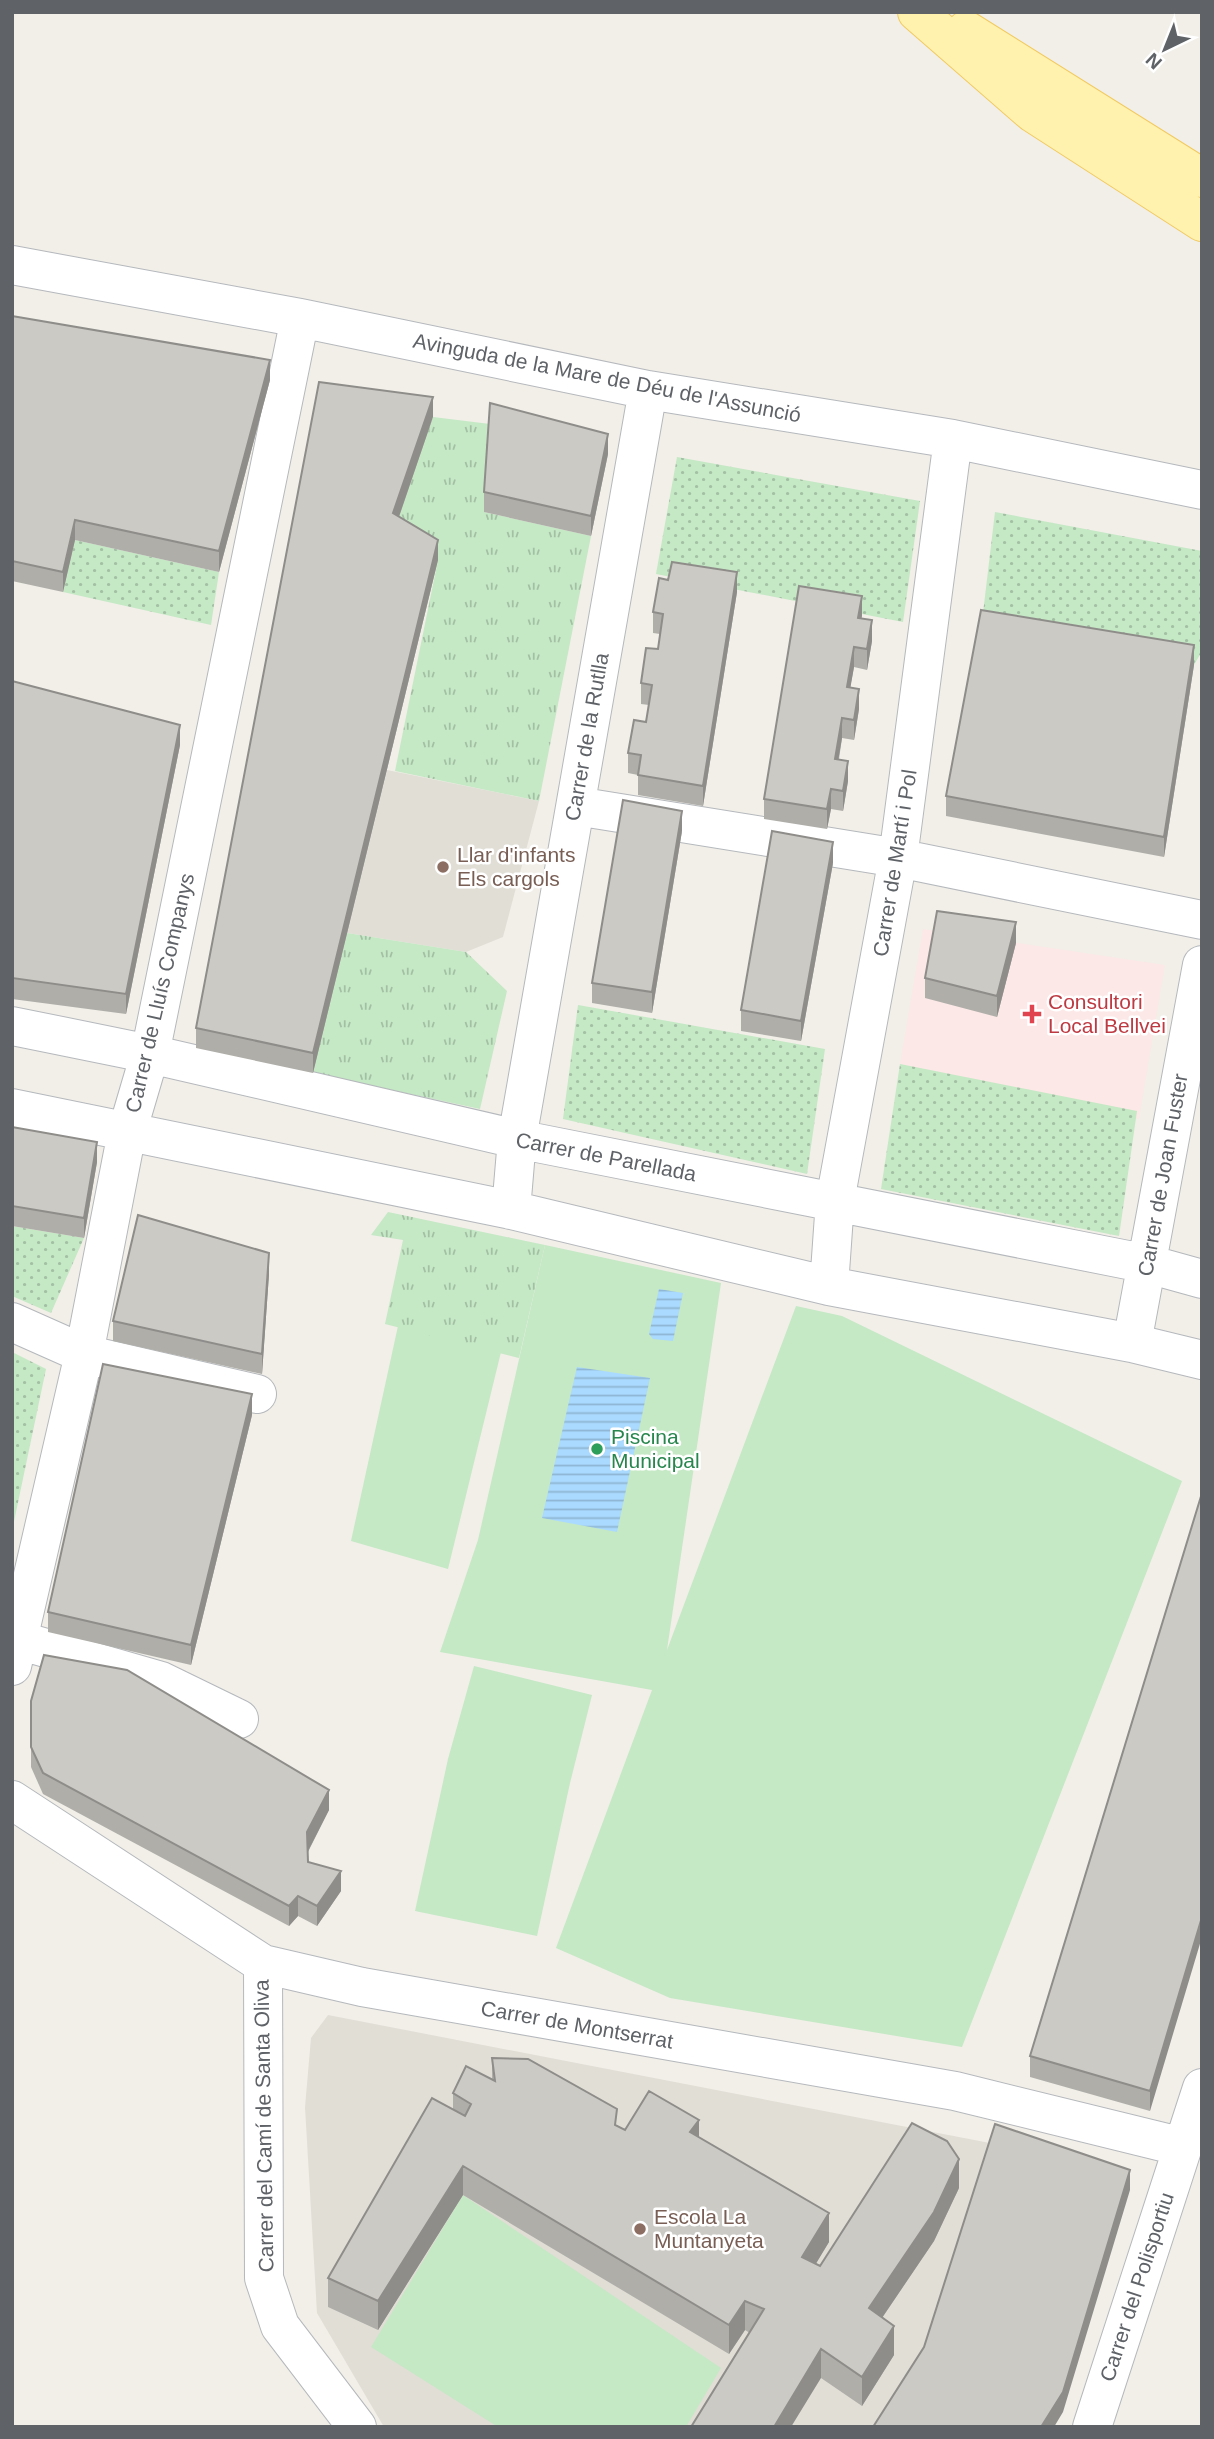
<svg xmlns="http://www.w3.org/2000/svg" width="1214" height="2439" font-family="Arial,sans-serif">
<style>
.education{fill:#e1ded6}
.medical{fill:#fce8e6}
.grass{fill:#c5e8c5}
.park{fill:url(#park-tufts)}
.garden{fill:url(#garden-dots)}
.water{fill:url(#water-rules)}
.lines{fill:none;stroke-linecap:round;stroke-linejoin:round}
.minor-casing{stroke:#b5b8bc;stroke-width:40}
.major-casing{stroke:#f2c960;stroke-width:40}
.minor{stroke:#fff;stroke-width:38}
.major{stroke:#fff2af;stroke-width:38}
.wall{fill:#afaea9}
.shaded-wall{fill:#8f8d8a}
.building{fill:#cccac5;stroke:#8f8d8a;stroke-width:2}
.education-dot{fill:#8d6e63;stroke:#fff;stroke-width:2.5}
.health-dot{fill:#e0444e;stroke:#fff;stroke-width:2.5}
.leisure-dot{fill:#2e9e5b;stroke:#fff;stroke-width:2.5}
.labels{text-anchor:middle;stroke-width:5;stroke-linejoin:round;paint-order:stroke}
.street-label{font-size:21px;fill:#5f6368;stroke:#fff}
.education-label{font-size:21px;fill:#785e54;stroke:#fff;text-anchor:start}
.health-label{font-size:21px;fill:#be3a42;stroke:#fff;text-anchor:start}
.leisure-label{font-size:21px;fill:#27864d;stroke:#fff;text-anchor:start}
</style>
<defs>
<pattern id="park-tufts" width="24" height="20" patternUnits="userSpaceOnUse" patternTransform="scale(1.75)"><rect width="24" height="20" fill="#c5e8c5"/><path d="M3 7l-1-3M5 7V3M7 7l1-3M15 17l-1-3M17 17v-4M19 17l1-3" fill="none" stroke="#a3c0a4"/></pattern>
<pattern id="garden-dots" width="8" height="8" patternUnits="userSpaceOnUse" patternTransform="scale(1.75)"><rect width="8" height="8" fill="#c5e8c5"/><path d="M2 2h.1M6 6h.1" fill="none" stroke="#a3c0a4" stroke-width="1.8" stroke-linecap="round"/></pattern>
<pattern id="water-rules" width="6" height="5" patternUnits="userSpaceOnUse" patternTransform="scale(1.75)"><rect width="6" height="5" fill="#aadaff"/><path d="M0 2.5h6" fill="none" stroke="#8eb4d2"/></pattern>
</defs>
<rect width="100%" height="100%" fill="#f1efe8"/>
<!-- education -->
<path class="education" d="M387,770L539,801L503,937L466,952L347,933Z
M328,2015L995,2144L924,2367L886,2427H384L317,2313L305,2107L311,2038Z"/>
<!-- medical -->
<path class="medical" d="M923,929L1165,965L1139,1119L900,1064Z"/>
<!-- grass -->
<path class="grass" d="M545,1245L721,1283L667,1650L796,1306L842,1316L1182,1481L962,2047L670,1998L556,1948L652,1690L440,1652L478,1540Z
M398,1326L501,1352L448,1569L351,1541Z
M474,1666L592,1695L570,1783L537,1936L415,1911L448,1759Z
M463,2195L721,2368L686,2427H498L371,2347Z"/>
<!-- park -->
<path class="park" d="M433,417L490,424L484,512L591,536L539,801L395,771L438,560L393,534Z
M347,933L466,952L507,991L480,1109L313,1073Z
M388,1212L545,1245L519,1358L385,1324L403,1240L371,1235Z"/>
<!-- garden -->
<path class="garden" d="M677,457L920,501L903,622L656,574Z
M995,512L1202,551V651L1194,665L981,630Z
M75,540L219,572L211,625L63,592Z
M578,1005L825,1049L807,1174L563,1119Z
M900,1064L1137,1111L1119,1236L881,1189Z
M12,1226L84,1238L51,1313L12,1296Z
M12,1352L46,1369L12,1531Z"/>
<!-- water -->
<path class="water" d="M659,1289L683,1293L673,1341L653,1339L649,1334Z
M577,1367L650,1378L617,1532L542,1518Z"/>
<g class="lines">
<defs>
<path id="minor" d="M12,265L300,318L648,390L953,439L1202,490
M576,806L898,858L1202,920
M12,1026L150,1054L517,1139L1148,1264L1202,1279
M12,1108L511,1210L829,1286L1132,1343L1202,1360
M511,1210L517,1139L648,390
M829,1286L835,1201L898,858L953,439
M12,1322L84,1354L257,1394
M1132,1343L1202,965
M18,1640L161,1681L239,1719
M12,1666L84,1354L127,1132L150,1054L300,318
M12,1800L263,1964L362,1987L955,2091L1183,2147
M263,1964L264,2278L280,2326L357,2427
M1092,2427L1202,2088"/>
<path id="major" d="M917,12L1033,113L1202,222
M966,30L1202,178"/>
</defs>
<!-- minor casing -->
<use href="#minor" class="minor-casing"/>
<!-- major casing -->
<use href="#major" class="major-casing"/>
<!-- minor -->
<use href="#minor" class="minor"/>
<!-- major -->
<use href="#major" class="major"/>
</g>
<!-- wall -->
<path class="wall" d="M12,316L270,380L219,572L75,540L63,592L12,581Z
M433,417L399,517L438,560L313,1073L196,1048V1028Z
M608,454L591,536L484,512V492Z
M737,592L703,806L638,795V775L628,773V753L646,722L649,705L641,704V683L658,649L660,634L653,633V612Z
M861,618L872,641L867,670L854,667L850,688L859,709L854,740L842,738L839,759L848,781L843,811L831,809L827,829L764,819V799Z
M1194,665L1164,857L946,816V796Z
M12,681L180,745L126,1014L12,999Z
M682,831L652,1013L592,1003V983Z
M833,863L801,1041L741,1031V1010Z
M1016,943L997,1017L925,998V978Z
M12,1127L97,1162L84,1238L12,1226Z
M269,1274L262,1374L113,1341V1321Z
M252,1415L191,1665L48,1632V1612Z
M1202,1493L1150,2111L1030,2077V2056Z
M31,1747L329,1810L308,1852V1862L341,1891L317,1926L298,1916L289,1926L43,1794L31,1767Z
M492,2058L625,2130L699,2138L829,2242L815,2264L820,2266L959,2188L934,2241L882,2318L894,2355L862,2406L821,2378L745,2330L729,2354L463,2195L378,2330L328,2307V2278L453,2109V2093L492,2079Z"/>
<!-- shaded-wall -->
<path class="shaded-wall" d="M270,360V380L219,572V551Z
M433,397V417L393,534V513Z
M608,434V454L591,536V516Z
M75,520V540L63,592V572Z
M438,540V560L313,1073V1053Z
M737,572V592L703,806V786Z
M862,596V616L858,638V618Z
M872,620V641L867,670V649Z
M1194,645V665L1164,857V837Z
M854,647V667L847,707V687Z
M859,689V709L854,740V720Z
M842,718V738L835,779V759Z
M180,725V745L126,1014V994Z
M848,761V781L843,811V791Z
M831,789V809L827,829V809Z
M682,811V831L652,1013V992Z
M833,842V863L801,1041V1021Z
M1016,922V943L997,1017V996Z
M97,1142V1162L84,1238V1218Z
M269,1253V1274L262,1374V1354Z
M252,1394V1415L191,1665V1645Z
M329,1790V1810L307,1853V1832Z
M341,1871V1891L317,1926V1906Z
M298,1896V1916L289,1926V1906Z
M1202,1917V1937L1150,2111V2091Z
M699,2120V2149L690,2132Z
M959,2159V2188L934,2241L869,2337V2308Z
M463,2166V2195L378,2330V2301Z
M1130,2170V2190L1063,2412L1054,2427H1041Z
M829,2213V2242L802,2287V2257Z
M745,2301V2330L729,2354V2325Z
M894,2326V2355L862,2406V2377Z
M821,2349V2378L791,2427H774Z"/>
<!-- building -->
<path class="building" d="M12,316L270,360L219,551L75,520L63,572L12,561Z
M319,382L433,397L393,513L438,540L313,1053L196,1028Z
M490,403L608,434L591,516L484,492Z
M672,562L737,572L703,786L638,775L641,755L628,753L634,720L646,722L652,685L641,683L646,648L658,649L663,614L653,612L659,578L668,580Z
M799,586L862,596L858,618L872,620L867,649L854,647L847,687L859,689L854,720L842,718L835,759L848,761L843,791L831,789L827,809L764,799Z
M981,610L1194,645L1164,837L946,796Z
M12,681L180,725L126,994L12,978Z
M623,800L682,811L652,992L592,983Z
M772,831L833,842L801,1021L741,1010Z
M937,911L1016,922L997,996L925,978Z
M12,1127L97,1142L84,1218L12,1206Z
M138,1215L269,1253L262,1354L113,1321Z
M103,1364L252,1394L191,1645L48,1612Z
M1202,1493V1917L1150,2091L1030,2056Z
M44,1655L127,1670L329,1790L307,1832L308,1862L341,1871L317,1906L298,1896L289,1906L43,1773L31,1747V1701Z
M492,2058L528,2059L617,2109L615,2125L625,2130L649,2091L699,2120L690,2132L829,2213L802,2257L820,2266L912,2123L947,2141L959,2159L934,2212L869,2308L894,2326L862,2377L821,2349L774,2427H691L764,2309L745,2301L729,2325L463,2166L378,2301L328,2278L432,2098L465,2116L471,2104L453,2093L466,2066L495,2081Z
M995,2124L1130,2170L1063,2392L1041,2427H873L924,2347Z"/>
<!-- markers -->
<g class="education-dot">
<circle cx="443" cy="867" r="7"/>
<circle cx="640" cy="2229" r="7"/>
</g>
<path class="health-dot" d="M1028.5 1003.5h7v7h7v7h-7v7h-7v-7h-7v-7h7z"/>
<circle class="leisure-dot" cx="597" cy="1449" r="7"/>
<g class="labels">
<!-- street labels -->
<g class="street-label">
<text transform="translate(607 378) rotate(11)" y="7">Avinguda de la Mare de Déu de l'Assunció</text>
<text transform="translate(587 737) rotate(-80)" y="7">Carrer de la Rutlla</text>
<text transform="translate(895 863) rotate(-81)" y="7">Carrer de Martí i Pol</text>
<text transform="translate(160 993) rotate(-77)" y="7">Carrer de Lluís Companys</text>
<text transform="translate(606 1157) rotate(11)" y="7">Carrer de Parellada</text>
<text transform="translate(1163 1175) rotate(-80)" y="7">Carrer de Joan Fuster</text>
<text transform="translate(577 2025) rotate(10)" y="7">Carrer de Montserrat</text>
<text transform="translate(264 2126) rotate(-91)" y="7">Carrer del Camí de Santa Oliva</text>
<text transform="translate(1137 2287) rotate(-72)" y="7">Carrer del Polisportiu</text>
</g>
<!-- education labels -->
<g class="education-label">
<text x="457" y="862">Llar d'infants<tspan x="457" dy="24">Els cargols</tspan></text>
<text x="654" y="2224">Escola La<tspan x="654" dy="24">Muntanyeta</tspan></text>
</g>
<!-- health labels -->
<g class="health-label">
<text x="1048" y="1009">Consultori<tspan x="1048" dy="24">Local Bellvei</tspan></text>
</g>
<!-- leisure labels -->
<g class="leisure-label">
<text x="611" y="1444">Piscina<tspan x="611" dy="24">Municipal</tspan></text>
</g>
</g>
<!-- border -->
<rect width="1214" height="2439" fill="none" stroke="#5f6368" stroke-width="28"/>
<!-- north arrow -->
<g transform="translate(1165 49) rotate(223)" stroke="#ffffff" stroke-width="5" paint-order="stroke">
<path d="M0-5L12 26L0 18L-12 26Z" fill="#5f6368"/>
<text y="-10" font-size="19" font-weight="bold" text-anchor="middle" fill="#5f6368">N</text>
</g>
</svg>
